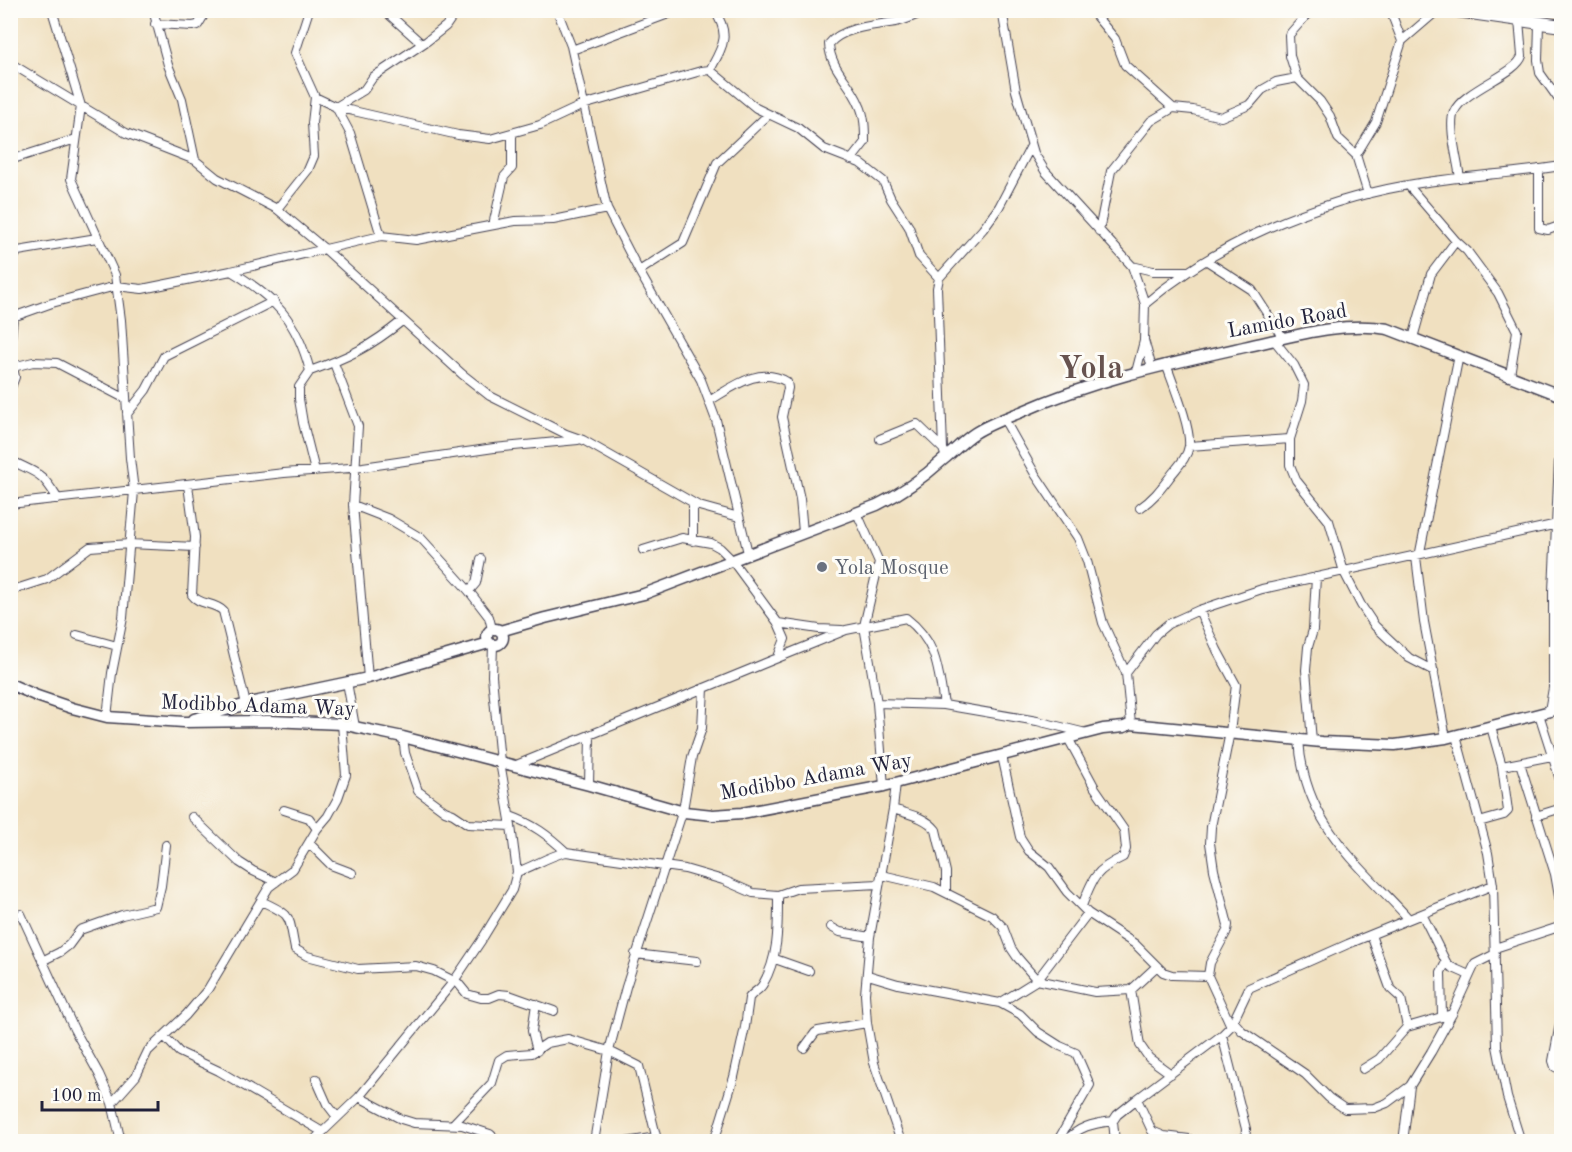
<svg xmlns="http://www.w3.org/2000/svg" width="1572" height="1152" font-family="'Old Standard TT',serif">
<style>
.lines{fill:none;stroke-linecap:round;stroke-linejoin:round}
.street-casing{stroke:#413e4f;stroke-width:10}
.secondary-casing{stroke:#413e4f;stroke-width:13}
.primary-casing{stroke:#413e4f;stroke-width:14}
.street{stroke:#fff;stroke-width:8}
.secondary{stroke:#fff;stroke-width:10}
.primary{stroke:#fff;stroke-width:12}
.worship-dot{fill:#6b7280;stroke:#fdfcf7;stroke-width:2}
.labels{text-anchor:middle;stroke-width:6;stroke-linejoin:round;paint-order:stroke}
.street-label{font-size:21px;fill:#22223b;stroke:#fdfcf7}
.worship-label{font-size:21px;fill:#5b616d;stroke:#fdfcf7;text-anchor:start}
.town-label{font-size:33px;font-weight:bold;fill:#67534f;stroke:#fdfcf7}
</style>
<rect width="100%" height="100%" fill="#fdfcf7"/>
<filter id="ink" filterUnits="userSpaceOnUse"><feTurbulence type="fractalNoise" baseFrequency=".0167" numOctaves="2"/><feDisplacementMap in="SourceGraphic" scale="12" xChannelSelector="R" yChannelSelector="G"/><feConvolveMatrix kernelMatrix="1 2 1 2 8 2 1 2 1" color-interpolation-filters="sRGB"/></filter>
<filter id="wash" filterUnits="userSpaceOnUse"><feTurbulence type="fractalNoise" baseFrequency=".008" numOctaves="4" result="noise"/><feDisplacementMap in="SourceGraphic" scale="24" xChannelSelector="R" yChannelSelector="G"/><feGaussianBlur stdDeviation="1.35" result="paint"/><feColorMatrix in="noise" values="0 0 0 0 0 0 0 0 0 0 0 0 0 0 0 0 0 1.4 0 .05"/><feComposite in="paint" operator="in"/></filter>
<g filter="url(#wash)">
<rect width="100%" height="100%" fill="#f0e0c0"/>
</g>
<g filter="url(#ink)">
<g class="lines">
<defs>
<path id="street" d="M52,10L81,106L71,179L115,275L121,320L130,458L134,491L123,618L112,673L107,717
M153,10L168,65L182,99L195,160
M384,10L422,44
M557,10L571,46L607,209L639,271L701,380L716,420L748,553
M1002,10L1016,91L1034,153L1045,171L1132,266L1145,304
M1091,10L1115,39L1125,65L1173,108
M1311,10L1289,35L1290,56L1297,78L1320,101L1330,116L1338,138L1356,155L1368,194
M1390,10L1402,41
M1539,23L1538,60L1540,73L1562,104
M155,24L193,26L198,25L207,10
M572,50L679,10
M10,63L126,133L195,160L217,178L277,209L326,250L462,374L490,396L566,434L583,440L699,506L739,517
M710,70C723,46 731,35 714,10
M315,97L336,107L350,133L381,236
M336,107L458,135L490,139L540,125L583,105L701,71L710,70L756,108L798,128L824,149L860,163L883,181L891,199L909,227L919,256L939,278
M336,107L364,90L373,77L427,41L446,26L457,10
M1356,155L1376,122L1402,41L1438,10
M10,160L76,139
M851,160L865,142C865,129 865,116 859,104C850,82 830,68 829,44C842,27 876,25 896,22C907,20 917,15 927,10
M1539,169V228L1548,230L1562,225
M1460,178C1458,162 1448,126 1454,112C1463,90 1517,74 1522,56L1519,20
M1408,185L1456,241L1467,251L1498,293L1517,331L1510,375
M277,209L308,170L314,156L312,123L315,97L295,53L309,10
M493,225L504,177L512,168V134
M1099,231L1111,171L1151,121L1173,108L1193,110L1221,117L1249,105L1262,90L1276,82L1297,78
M1207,261L1252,290L1283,338
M1132,266L1153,271H1188
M231,271C274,297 297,320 310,371L299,387V399L303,423L315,471
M639,271L683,243L717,163L768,115
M10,272L13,258L18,251L97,238
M10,318L52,303L116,286L142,289L231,271L381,236L416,240L515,221L553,220L607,209
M1413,338L1431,274L1456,241
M1274,340L1294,365L1304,385L1302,401L1290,439V465L1296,480L1329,521L1344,572L1361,605L1375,626L1409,658L1434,671
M10,348L13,318
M10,353L15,377L10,390
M334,363L358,426L353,505L368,678
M13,367L33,362L57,363L126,399
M1152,368L1144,340L1145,304C1218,242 1314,202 1408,185C1459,176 1511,174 1562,166
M310,371C349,357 370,347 402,321
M1136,372L1144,341
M709,401C733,387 759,365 787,382L788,388L782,417L800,499L803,532
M127,414L146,390L164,356L274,301
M1004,419L1035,474L1078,538L1087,561L1103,623L1126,673L1131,724
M880,439L917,424L943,449
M1189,446L1290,439
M946,458L943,449L937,288L939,278L983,229L999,207L1031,146
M10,460C39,475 40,470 58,499
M188,485L195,537L192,595C199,605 214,602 223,611L246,704
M10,504L284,473L363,467L494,448L578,440
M353,505L389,519L421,538L469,591L489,617L492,629
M1140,508C1153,499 1160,490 1169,478C1176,468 1187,459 1189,446C1191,427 1173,384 1166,364
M857,513L879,562L864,626L877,703L884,786
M693,541V503
M643,550L682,538L711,543L720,548L731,559L778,623L785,639L778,657
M10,589L19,588L47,579L90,547L129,544L195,547
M469,591L476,583L481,559
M1199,610L1217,650L1236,685L1230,732L1211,827L1210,843L1214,870L1228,925L1227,931L1210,963L1208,976L1231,1026
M778,623L819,629L842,630
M77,635L117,646
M1126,673L1156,634L1168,624L1199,610L1262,589L1562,523
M347,682L355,727
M877,703L944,705L1037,721L1086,733
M1549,711L1553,688V591L1562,394
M1539,714L1562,786
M1456,736L1488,853L1493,885L1497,1046L1507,1097L1521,1142
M403,737L405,753L418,791L445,811L453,814L468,824L511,826
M1068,738L1095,788L1124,830L1126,849L1123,857C1095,870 1092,879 1082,906
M1446,738L1424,622L1416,557L1420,552L1459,355
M1299,739C1303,823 1357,862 1409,919
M1312,741L1306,670L1308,647L1313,630L1316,577
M1002,756L1020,837L1029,851L1049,867L1067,892L1088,913L1135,944L1163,972L1172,975L1208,976
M1520,763L1555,874L1562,913
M514,766L846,630L906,618C937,642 938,668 944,705
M1502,766L1562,754
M896,783L893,809L870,937L865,994L867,1023L874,1063L901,1142
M589,785L590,735
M893,809C908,814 926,817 936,830L946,872V892
M284,810L309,818L317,829
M510,816C533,824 548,835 566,852
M1536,816L1562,808
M192,817L239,862L253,871L276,882
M1479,822L1504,815L1508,811L1502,766L1491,727
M310,844L331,865L352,873
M517,872C534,866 549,856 566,852L685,869L723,880L753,893L778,895L798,888L879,884
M882,875L934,887L992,916L1003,927L1011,948L1017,957L1037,980L1088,913
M261,901C294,916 288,915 295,949L307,956L358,969L416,966L434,971L458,983L467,994L481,998H489L499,994L509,995L554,1011
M21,914L74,1029L99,1074L112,1103L121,1142
M1422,914L1446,962L1451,967L1469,975
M831,927L840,932L870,937
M1371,935L1390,988L1401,998L1407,1027
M1495,948L1562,926
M635,954L697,961
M775,959L809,971
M42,961L60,952L69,945L80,930L122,915L156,907L161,886L166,845
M868,975L898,984L1000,1003L1020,1014L1038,1032L1060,1046L1076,1053L1090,1085L1057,1142
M1131,990L1140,1045L1149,1058L1171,1074
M1000,1003L1037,980L1095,992L1131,990L1157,966
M536,1004L532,1031L537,1051
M1562,1013L1553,1061L1555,1067L1562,1070
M1442,1016L1441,972L1446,962
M1232,1025L1234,1022L1242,1031L1305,1074L1329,1098L1345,1109L1374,1108L1387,1103L1410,1086L1431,1052L1452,1014L1475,964L1495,954
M1222,1035L1246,1129L1245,1142
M164,1036L179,1052L219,1071L321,1131
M804,1048L815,1033L818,1031L867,1023
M1363,1069L1379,1059L1407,1027L1452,1014
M316,1079L327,1104L337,1117
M359,1097L401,1119L414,1123L462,1125L490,1134L499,1142
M1137,1099L1152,1131L1164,1136L1189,1139
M112,1103L136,1076L148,1051L186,1015L208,989L269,887L293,869L317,829L328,816L338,798L346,775L342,724
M1113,1121L1115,1142
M453,1124L492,1083L499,1060L507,1055L532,1053L547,1043L568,1039L609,1051L639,1066L657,1140
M312,1142L359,1097L454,981L481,941L512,890L517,872L511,826L500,762L492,676L493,645
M594,1142L609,1051L626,987L683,810L692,757L702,728L704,688
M626,1142L651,1138L660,1141
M714,1142L734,1077L745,1027L749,998C753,992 760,990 763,984C779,957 778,925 778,895
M1064,1142C1080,1126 1091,1124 1113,1121L1117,1115L1137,1099L1222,1035L1231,1026L1249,988L1348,944L1493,885
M1403,1142L1410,1086"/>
<path id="secondary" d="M487 637a8 8 0 1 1 16 0a8 8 0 1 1-16 0Z
M500,631L545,618L644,594L877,505C902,493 923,478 944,459C954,451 964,440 975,433C989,424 1006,418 1021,412C1093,380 1168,364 1244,347C1291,337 1340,321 1388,329L1562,396
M10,684L37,696L72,708L107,717L184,722L269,721L342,724L355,727L403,737L589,785L684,812L713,815L742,813L884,786L1068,738L1103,729L1124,727L1131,724L1322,742L1395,745L1446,738L1562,708
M194,719L254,702L368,678L489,643"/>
<path id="primary" d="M1450,10L1562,26"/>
</defs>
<!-- street casing -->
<use href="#street" class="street-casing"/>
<!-- secondary casing -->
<use href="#secondary" class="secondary-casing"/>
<!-- primary casing -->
<use href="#primary" class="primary-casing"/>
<!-- street -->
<use href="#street" class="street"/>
<!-- secondary -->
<use href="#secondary" class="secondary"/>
<!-- primary -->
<use href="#primary" class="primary"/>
</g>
</g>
<!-- markers -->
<circle class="worship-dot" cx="822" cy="567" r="6"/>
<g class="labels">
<!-- street labels -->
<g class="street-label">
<text transform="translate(1287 320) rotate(-10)" y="7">Lamido Road</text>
<text transform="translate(258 705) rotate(2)" y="7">Modibbo Adama Way</text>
<text transform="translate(816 776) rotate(-10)" y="7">Modibbo Adama Way</text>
</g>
<!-- worship labels -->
<g class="worship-label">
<text x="834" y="574">Yola Mosque</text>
</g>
<!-- town labels -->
<g class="town-label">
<text x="1091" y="378">Yola</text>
</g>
</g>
<!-- margin -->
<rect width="1572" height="1152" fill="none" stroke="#fdfcf7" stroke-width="36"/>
<!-- scale -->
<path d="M42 1101v9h116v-9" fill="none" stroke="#22223b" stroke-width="3"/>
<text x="51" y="1101" font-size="18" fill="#22223b" stroke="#fdfcf7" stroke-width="4.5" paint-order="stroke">100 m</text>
</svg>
